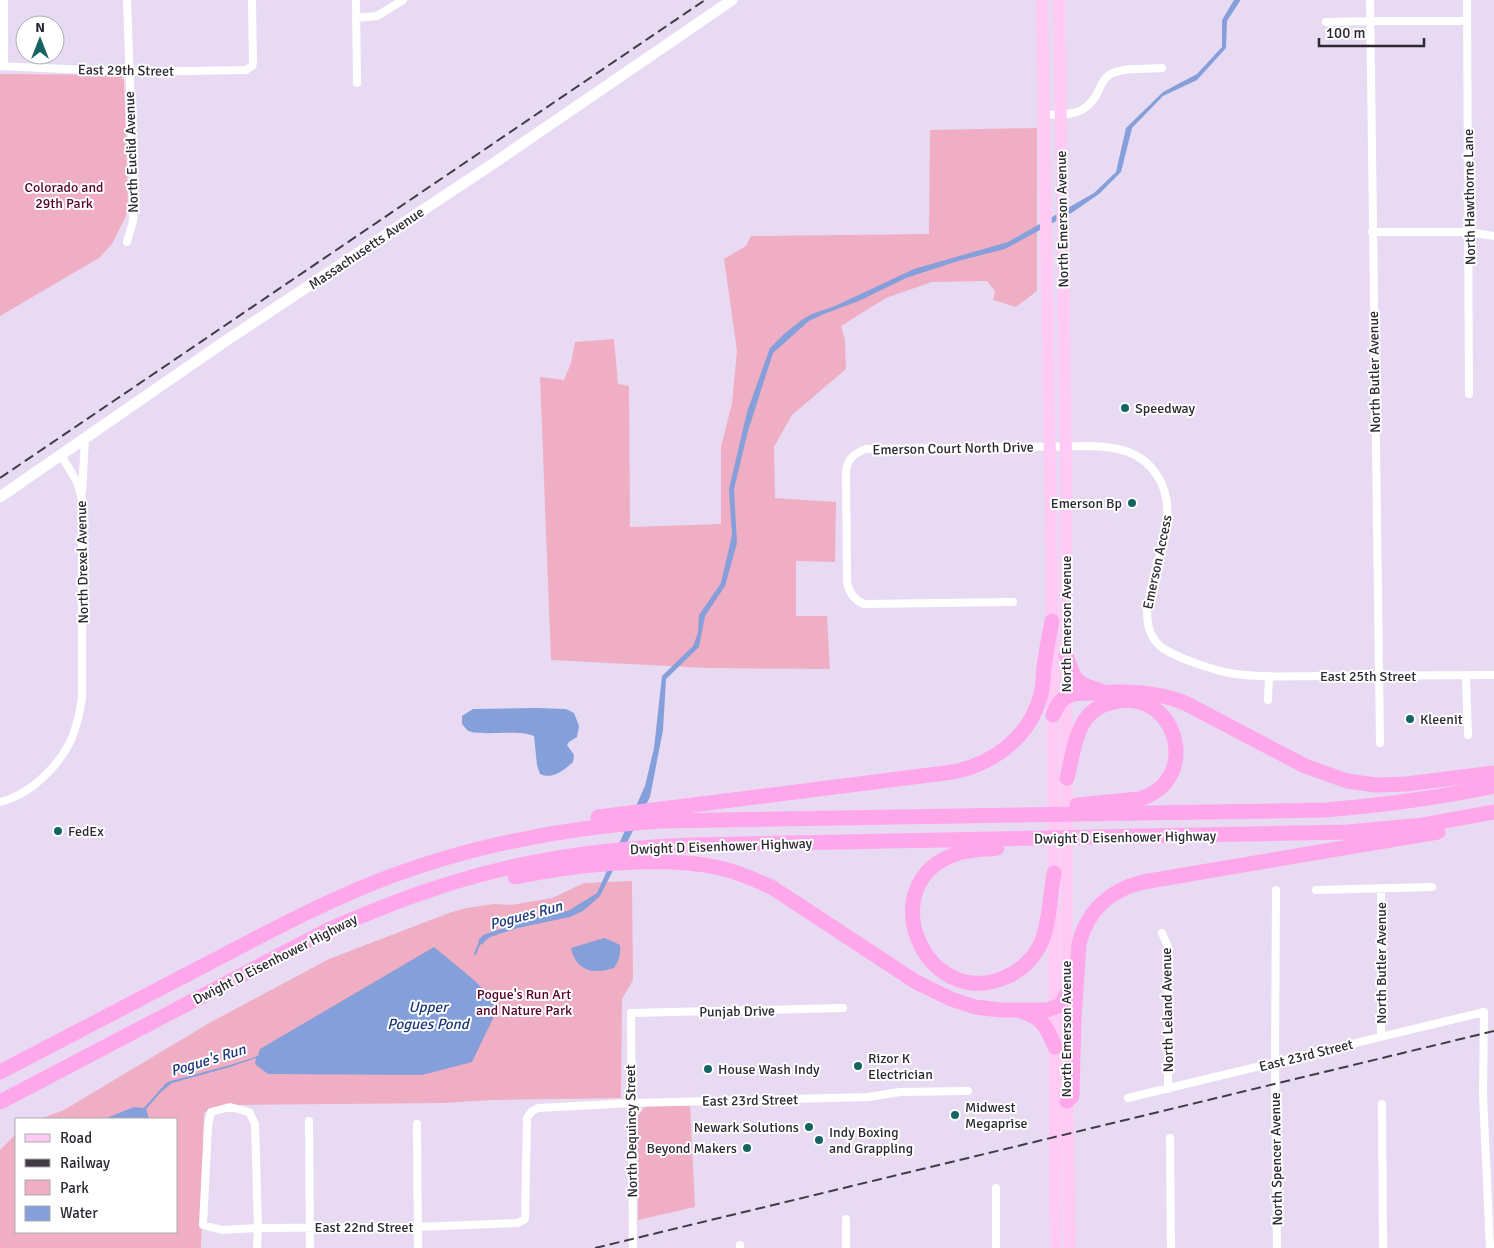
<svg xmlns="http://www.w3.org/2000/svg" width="1494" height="1248" font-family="Signika,sans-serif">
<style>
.green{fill:#efaec3}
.water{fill:#849fd9}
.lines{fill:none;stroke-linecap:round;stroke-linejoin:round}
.stream{stroke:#849fd9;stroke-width:2}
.street{stroke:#fff;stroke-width:8}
.secondary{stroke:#fff;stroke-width:11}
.primary{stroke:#ffcaf3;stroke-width:12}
.highway{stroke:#ffa7eb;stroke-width:15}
.rail{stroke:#413b45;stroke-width:2;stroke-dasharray:10 5;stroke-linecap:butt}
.poi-dot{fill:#146464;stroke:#fff;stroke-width:2}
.labels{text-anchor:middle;stroke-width:4;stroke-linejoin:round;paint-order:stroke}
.street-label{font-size:14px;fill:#2d2831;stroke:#fff}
.park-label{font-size:14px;fill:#56002b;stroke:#fff}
.poi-label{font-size:14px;fill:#2d2831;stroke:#fff;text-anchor:start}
.water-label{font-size:15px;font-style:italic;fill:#1c377b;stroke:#fff}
</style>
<rect width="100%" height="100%" fill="#e9daf3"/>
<!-- green -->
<path class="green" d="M0,74L119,75L122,77L124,81L128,205L126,216L112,244L99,258L0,316Z
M1037,128V291L1016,307L993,300L995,291L987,281L932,282L886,298L841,326L845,341L846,369L792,415L774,447L775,498L836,502L835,562L796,561V616H827L830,669L706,668L551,660L540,377L564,380L571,363L575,342L614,339L618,384L629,386L630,527L721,524V447L732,403L737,351L724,259L746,246L751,236L929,234L930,130Z
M632,881L633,980L622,999L621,1098L491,1100L443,1103L235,1105L213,1108L204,1113L201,1248H0V1150L16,1134V1232H176V1119H40L64,1110L211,1022L329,959L449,913L466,908L494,904L511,905L552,898L584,883Z
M646,1105L690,1106L695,1207L638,1220V1116Z"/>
<!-- water -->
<path class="water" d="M1234,0H1240V1L1227,21L1226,48L1197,80L1163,96L1132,128L1121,172L1099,194L1073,212L1005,249L958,261L906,278L861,300L824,314L809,321L773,353L748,431L734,489L737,543L725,586L705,616L699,647L666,679L663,730L650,797L600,896L583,911L570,917L518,928L490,937L481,945L478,941L483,935L545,914L568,911L597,893L645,786L654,748L662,676L693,646L698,633L699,615L721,583L732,535L729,489L747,412L770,348L784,334L803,319L812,314L835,306L914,269L1008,242L1094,193L1116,172L1126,128L1163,92L1197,74L1222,47V20Z
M537,708L566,709L574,713L579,726L577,737L569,742L567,745L574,755L573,762C564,770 553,780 540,774L537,765L534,736C517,729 477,737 467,730C465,728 464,726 462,724V716L473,709Z
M604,938L614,942L620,945C621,954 619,961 614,968C593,975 576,971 571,948Z
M434,947L474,980L499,1006L472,1062L422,1075L268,1074L255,1064L256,1058L230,1067L172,1083L161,1092L146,1109L149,1119H104L134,1107L144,1108L166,1083L171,1081L230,1065L258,1056L260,1049Z"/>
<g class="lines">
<!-- stream -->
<path class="stream" d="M475,954L480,942"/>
<!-- street -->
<path class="street" d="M4,0V66
M356,0L357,83
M1370,0L1380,743
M1467,0L1469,394
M356,18L377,16L403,0
M1326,22L1370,21H1467
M0,66L129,72L246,70L252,66L253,63L252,0
M1044,115C1067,114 1084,117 1097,94C1100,87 1103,79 1109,75C1121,67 1148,69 1162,68
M1372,232H1469L1494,236
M127,242L133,221L134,195L127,0
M82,492L85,439
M1013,602L864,604C854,600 849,593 847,582L846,471C847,460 854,453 866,449L1091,446C1118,447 1141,451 1157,475C1193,528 1120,608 1159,645C1172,657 1218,672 1236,674C1264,678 1292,676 1319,676C1378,676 1436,675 1494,675
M1466,675L1468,735
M1268,700L1269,676
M0,802C30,795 58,767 71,740C77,726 80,712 82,698V499L77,482L61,455
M1381,888V1037
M1276,890L1275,1063L1277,1248
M1316,890L1432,887
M1162,933L1168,947V1089
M1128,1098L1484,1012L1483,1095L1490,1248
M1382,1104L1383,1248
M309,1121L310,1248
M417,1124L418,1248
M1170,1138L1171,1248
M846,1219V1248
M740,1245V1248
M257,1248L258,1228L255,1124L249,1112L230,1107L211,1112L208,1125L203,1225L222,1230L258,1228L418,1227L518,1223L525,1219L527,1118L532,1111L538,1108L632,1103L868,1097L900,1092L968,1091
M633,1248L631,1013L843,1008
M996,1248V1188"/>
<!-- secondary -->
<path class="secondary" d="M0,497L224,342L494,163L732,0"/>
<!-- primary -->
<path class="primary" d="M1042,0L1052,580L1054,883
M1059,0L1066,460L1067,1032
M1054,908L1056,1248
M1067,1092L1070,1248"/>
<!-- highway -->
<path class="highway" d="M1066,655C1074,679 1074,683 1099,690
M1053,715C1056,708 1059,701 1066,697C1074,692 1084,693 1093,693C1123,691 1156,691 1185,703L1305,766L1347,781L1376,785L1406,784L1494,773
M1067,778C1072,759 1074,737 1085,720C1092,710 1103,704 1114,702C1177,687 1203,781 1139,799L1077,805
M598,817L953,772C993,764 1028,738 1040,698C1043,688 1043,677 1044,667C1046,652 1049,636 1052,621
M997,848C984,850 969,849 956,854C870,883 925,1013 1006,977C1021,971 1034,958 1041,943C1050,922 1050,895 1054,873
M515,877C574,865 661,855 720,868C738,872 756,880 773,888L916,982L951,999L975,1007L1000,1010H1047L1061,1005L1066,995
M1023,1012C1044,1019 1047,1028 1055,1047
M0,1072C69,1036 138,1000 207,964C268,932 329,899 394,875C479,844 570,827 660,821L1325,810C1383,805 1437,798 1494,786
M1067,1101L1072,1096L1074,1018L1079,944C1087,911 1110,890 1143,882L1438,832
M0,1102L330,929C363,915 396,901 430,890C514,861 603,848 692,845L1348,832L1423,825L1494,812"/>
<!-- rail -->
<path class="rail" d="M0,478L705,0
M595,1248L1494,1031"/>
</g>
<!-- markers -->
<g class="poi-dot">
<circle cx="1125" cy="408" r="5"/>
<circle cx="1132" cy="503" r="5"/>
<circle cx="1410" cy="719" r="5"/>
<circle cx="58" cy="831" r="5"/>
<circle cx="858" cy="1066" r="5"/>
<circle cx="708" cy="1069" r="5"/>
<circle cx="955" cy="1115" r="5"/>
<circle cx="809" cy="1127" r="5"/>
<circle cx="819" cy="1140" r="5"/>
<circle cx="747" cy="1148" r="5"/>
</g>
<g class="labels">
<!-- street labels -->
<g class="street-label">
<text transform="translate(126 70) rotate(1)" y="5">East 29th Street</text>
<text transform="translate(131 152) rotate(-92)" y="5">North Euclid Avenue</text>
<text transform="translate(1469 197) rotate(-91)" y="5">North Hawthorne Lane</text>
<text transform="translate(1062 219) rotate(-91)" y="5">North Emerson Avenue</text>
<text transform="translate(366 248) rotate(-34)" y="5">Massachusetts Avenue</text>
<text transform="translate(1374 372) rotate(-91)" y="5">North Butler Avenue</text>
<text transform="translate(953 448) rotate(-1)" y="5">Emerson Court North Drive</text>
<text transform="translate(82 562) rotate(-91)" y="5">North Drexel Avenue</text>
<text transform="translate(1157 562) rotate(-78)" y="5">Emerson Access</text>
<text transform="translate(1066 624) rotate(-90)" y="5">North Emerson Avenue</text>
<text x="1368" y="681">East 25th Street</text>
<text transform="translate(1125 837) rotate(-1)" y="5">Dwight D Eisenhower Highway</text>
<text transform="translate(721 846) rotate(-2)" y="5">Dwight D Eisenhower Highway</text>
<text transform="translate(275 959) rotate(-27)" y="5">Dwight D Eisenhower Highway</text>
<text transform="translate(1381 963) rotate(-90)" y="5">North Butler Avenue</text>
<text transform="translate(1167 1010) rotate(-91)" y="5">North Leland Avenue</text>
<text transform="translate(737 1011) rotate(-1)" y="5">Punjab Drive</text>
<text transform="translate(1066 1029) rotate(-90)" y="5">North Emerson Avenue</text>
<text transform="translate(1306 1055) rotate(-14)" y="5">East 23rd Street</text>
<text transform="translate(750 1100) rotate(-1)" y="5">East 23rd Street</text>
<text transform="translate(631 1131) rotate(-91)" y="5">North Dequincy Street</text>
<text transform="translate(1276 1159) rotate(-91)" y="5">North Spencer Avenue</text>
<text x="364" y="1232">East 22nd Street</text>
</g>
<!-- park labels -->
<g class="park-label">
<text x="64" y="192">Colorado and<tspan x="64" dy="16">29th Park</tspan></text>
<text x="524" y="999">Pogue's Run Art<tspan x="524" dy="16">and Nature Park</tspan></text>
</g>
<!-- poi labels -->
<g class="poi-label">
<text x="1135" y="413">Speedway</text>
<text x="1122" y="508" text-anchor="end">Emerson Bp</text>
<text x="1420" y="724">Kleenit</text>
<text x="68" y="836">FedEx</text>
<text x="868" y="1063">Rizor K<tspan x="868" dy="16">Electrician</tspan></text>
<text x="718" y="1074">House Wash Indy</text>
<text x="965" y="1112">Midwest<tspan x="965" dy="16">Megaprise</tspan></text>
<text x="799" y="1132" text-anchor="end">Newark Solutions</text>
<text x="829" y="1137">Indy Boxing<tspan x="829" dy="16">and Grappling</tspan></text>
<text x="737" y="1153" text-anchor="end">Beyond Makers</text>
</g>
<!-- water labels -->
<g class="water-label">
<text transform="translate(526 915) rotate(-15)" y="5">Pogues Run</text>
<text x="428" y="1012">Upper<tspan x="428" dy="17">Pogues Pond</tspan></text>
<text transform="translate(208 1060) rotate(-17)" y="5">Pogue's Run</text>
</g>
</g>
<!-- legend -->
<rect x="15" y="1118" width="162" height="115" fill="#ffffff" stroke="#aba9ad"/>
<rect x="25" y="1134" width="25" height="8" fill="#ffcaf3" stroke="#aba9ad"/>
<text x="60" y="1143" font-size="15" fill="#2d2831">Road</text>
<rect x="25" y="1159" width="25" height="8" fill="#413b45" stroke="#aba9ad"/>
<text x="60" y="1168" font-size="15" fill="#2d2831">Railway</text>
<rect x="25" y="1180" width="25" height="15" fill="#efaec3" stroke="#aba9ad"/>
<text x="60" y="1193" font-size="15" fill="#2d2831">Park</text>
<rect x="25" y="1206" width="25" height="15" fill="#849fd9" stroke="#aba9ad"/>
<text x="60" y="1218" font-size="15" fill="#2d2831">Water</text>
<!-- north arrow -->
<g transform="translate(40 40)"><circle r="24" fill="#ffffff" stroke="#aba9ad"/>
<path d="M0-4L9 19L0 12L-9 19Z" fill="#146464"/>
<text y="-8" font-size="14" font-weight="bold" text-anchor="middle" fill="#2d2831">N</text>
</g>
<!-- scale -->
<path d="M1319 38v8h105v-8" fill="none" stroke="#2d2831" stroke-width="2.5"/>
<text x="1326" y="38" font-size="15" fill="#2d2831" stroke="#ffffff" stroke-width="4" paint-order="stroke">100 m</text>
</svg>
